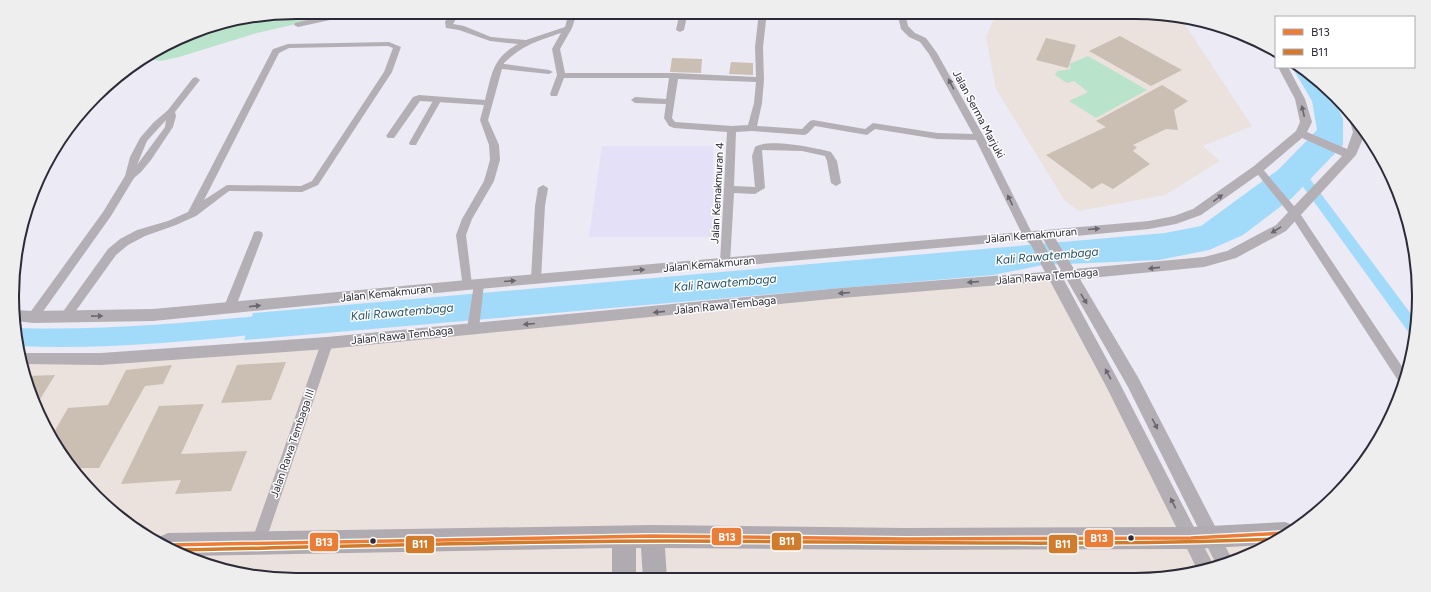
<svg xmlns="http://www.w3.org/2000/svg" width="1431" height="592" font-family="Figtree,sans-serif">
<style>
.commercial{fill:#ebe2dd}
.built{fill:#e3e0f7}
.green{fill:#bae3cc}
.water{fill:#a2dbfa}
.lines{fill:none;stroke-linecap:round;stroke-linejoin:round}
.canal{fill:#a2dbfa;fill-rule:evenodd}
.river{fill:#a2dbfa;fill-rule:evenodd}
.building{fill:#cbbeb3}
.pedestrian{fill:#b4afb4;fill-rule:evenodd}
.minor{fill:#b4afb4;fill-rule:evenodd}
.tertiary{fill:#b4afb4;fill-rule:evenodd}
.trunk{fill:#b0abb1;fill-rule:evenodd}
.bus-1-casing{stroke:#fff;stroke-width:6}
.bus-2-casing{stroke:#fff;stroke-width:6}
.bus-1{stroke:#ea7d38;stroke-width:3.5}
.bus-2{stroke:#d17c2c;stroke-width:3.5}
.oneway{fill:#69666f}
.bus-dot{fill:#2c2a37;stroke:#fff;stroke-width:1.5}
.labels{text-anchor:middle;stroke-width:3;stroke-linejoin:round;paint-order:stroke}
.street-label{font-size:11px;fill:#2c2a37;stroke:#fff}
.water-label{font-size:12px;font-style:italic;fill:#245166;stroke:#fff}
.rim{fill:none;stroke:#2c2a37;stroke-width:2}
.line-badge{stroke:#fff;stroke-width:1.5}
.badge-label{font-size:11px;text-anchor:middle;font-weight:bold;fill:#fff}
</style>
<rect width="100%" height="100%" fill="#ebeaf5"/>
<!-- commercial -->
<path class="commercial" d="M997,12H1135L1182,20L1252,126L1203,146L1220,161L1165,195L1079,211L1065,201L996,89L986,37Z
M1054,275L1191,537L1285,533L1244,558L1172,578L296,580L205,565L123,521L83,483L50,438L20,358L327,343Z"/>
<!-- built -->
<path class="built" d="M602,146H713V237H589Z"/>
<!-- green -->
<path class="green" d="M296,12H331L318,19L257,33L179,57L161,61L154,60L146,56L154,50L204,27Z
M1088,56L1147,90L1096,118L1069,101L1088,92L1074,81L1067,83L1055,75L1057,71L1071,69L1069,64Z"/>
<!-- water -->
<path class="water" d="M1292,67H1301L1322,82L1329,90L1343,119V145L1292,198L1243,235L1209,250L1159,260L1043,265L993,275L244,340L253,313L1165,233L1201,226L1278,170L1317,130L1312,101Z"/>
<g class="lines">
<!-- canal -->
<path class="canal" d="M1300,170L1304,171L1417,322L1415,338L1412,337L1296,177L1294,174L1296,171Z"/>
<!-- river -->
<path class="river" d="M280,314L288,316L292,323L288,330L280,332C192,341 106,350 17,346V328C105,331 192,322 280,314Z"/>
</g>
<!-- building -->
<path class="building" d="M1120,36L1182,70L1151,86L1089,51Z
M1046,38L1076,45L1068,68L1036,60Z
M672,58L702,59L701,73L670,72Z
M731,62L753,63V75L729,74Z
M1162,85L1188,101L1174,110L1178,130L1166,129L1133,145L1137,147L1133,151L1150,164L1113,189L1102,183L1092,189L1046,155L1106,127L1096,121Z
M286,362L271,400L221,403L237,365Z
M172,365L163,384L145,386L99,468H72L50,439L68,408L108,405L126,370Z
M55,375L37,404L27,376Z
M204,404L181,454L247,451L231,491L175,494L181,480L121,484L159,406Z"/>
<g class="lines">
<!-- pedestrian -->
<path class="pedestrian" d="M438,97L442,99L417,143L416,145H410L409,143L434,99Z"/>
<!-- minor -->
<path class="minor" d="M329,12H337L330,20L298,27L294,25L295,23L324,16Z
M452,12H460L453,24L464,26L491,37L526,40L565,27L569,12H577L572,28L560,49L565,73H674L756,77L755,47L759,12H767L763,47L764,80L762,103L757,126L802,129L810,121L813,120L865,129L873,123L937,133L973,134L929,54L920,42L909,37L901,29L897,12H905L908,26L915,33L926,38L937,53L984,137L1033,235L1032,238H1024L976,140L937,139L875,129L867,135L815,126L807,134L804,135L752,131L736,132L734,186L755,187L752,156L755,147C768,138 816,148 831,152L837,161L841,183L836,186L831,183L827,161L825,156L802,151L762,150L765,188L755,194L734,193L730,263L729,266H721L720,263L727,132L674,128L669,126L664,118L666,104L635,103L631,100L635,97L666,99L669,78H564L557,96H551L550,94L557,75L552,49L561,33C537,41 523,45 504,63V64L549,70L553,72L549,74L502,69L488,120L499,145L500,160L494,181L472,219L466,235L472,285L471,288H463L456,235L462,219L484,181L490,160L489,145L480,120L484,105L420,101L394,138H388L386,136L413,97L419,95L485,100C492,74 492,58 518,44L490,41L459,30L446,28L445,22ZM678,79L756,82L754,103L748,125L732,126L675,122L672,118Z
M680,12H688L684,30L680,32L676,30Z
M389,42L401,47L392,72L318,185L302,192L229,191L196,216L176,225L145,236L128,245L116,255L70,319L66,320L62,319L60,316L62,313L108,249L120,239L137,230L168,221L188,212L273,49L288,44ZM388,46L393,48L384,72L312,181L301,186L227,185L204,200L279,53L289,48Z
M196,77L200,80L175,112L176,116L173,127L151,160L141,172L134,178L111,216L37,320L33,321L29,320L27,317L29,314L103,212L125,176L130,157L140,138L153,123L168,110L193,78ZM166,120L165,127L137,165L147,141Z
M1258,166L1261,167L1299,212L1407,374L1404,386L1401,385L1291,216L1255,171L1253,169L1255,167Z
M543,185L548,188L545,206L541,279L540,282H532L531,279L535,206L538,188Z
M258,231L262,232L263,235L235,309L233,312L229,313L225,312L223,309L253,235L254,232Z
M479,280L483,281L484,284L479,329L477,332L473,333L469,332L467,329L474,284L475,281Z
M327,338L331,340L333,343L265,543L263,548L258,550L253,548L251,543L321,343L323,340Z"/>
<!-- tertiary -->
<path class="tertiary" d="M1268,46L1276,50V57L1272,56L1267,48Z
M1278,67H1288L1305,99L1312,122L1307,132L1347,149L1353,132L1349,118L1353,115L1364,129L1362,141L1356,155L1286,231L1236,258L1204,267L1080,279L1139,379L1233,561L1217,566L1128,387L1067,280H1064L1118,380L1214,566L1198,571L1107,388L1050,281L841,298L327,349L101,365L22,364L18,353H101L327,337L841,288L1045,272L1031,245L1026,240L467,290L153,321L33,323L16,321V310L33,311L153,309L467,280L1149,221L1174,216L1193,209L1254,166L1296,131L1300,122L1295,99ZM1302,138L1342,156L1276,225L1227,251L1204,257L1074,269L1055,238L1149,229L1176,224L1201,215L1262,172ZM1041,239H1043L1061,270L1058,271Z"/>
<!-- trunk -->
<path class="trunk" d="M1285,522L1293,525L1294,527L1265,545L1191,549L906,550L665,548L667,579H643L641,548H636V579H612V548L188,556L158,540L159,537L168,533L652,525L906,528L1191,527Z"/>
<defs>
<path id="bus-1" d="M168,545L652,536L906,539L1191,538L1285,533"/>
<path id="bus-2" d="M177,550C341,547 505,541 669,541C871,541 1073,547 1276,539"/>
</defs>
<!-- bus-1 casing -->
<use href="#bus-1" class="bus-1-casing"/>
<!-- bus-2 casing -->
<use href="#bus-2" class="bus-2-casing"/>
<!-- bus-1 -->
<use href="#bus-1" class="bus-1"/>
<!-- bus-2 -->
<use href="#bus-2" class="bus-2"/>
</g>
<!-- one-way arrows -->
<defs><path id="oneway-solid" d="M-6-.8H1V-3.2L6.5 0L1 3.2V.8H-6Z"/></defs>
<g class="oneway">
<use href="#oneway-solid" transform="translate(951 84) rotate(-118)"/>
<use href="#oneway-solid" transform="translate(1303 111) rotate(-103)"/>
<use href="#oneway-solid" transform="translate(1218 198) rotate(-36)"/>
<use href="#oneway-solid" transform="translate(1010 200) rotate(-116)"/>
<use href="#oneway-solid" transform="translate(1094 229) rotate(-5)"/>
<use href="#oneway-solid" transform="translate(1276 230) rotate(148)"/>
<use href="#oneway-solid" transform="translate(1154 268) rotate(174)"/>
<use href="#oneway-solid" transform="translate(639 270) rotate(-5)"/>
<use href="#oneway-solid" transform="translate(510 281) rotate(-5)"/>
<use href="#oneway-solid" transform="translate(973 282) rotate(175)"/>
<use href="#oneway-solid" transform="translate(844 293) rotate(175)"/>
<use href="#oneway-solid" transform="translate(1084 299) rotate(59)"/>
<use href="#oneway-solid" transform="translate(255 306) rotate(-6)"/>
<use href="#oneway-solid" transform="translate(659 312) rotate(174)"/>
<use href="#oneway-solid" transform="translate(97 316) rotate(-1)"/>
<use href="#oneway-solid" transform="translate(529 324) rotate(175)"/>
<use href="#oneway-solid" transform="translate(1108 374) rotate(-119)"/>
<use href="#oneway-solid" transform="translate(1155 424) rotate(62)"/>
<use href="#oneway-solid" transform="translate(1173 503) rotate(-117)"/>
</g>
<!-- markers -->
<g class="bus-dot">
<circle cx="1131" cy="538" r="3.5"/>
<circle cx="373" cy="541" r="3.5"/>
</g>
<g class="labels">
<!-- street labels -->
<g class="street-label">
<text transform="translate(979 114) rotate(62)" y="4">Jalan Serma Marjuki</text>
<text transform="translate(717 193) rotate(-87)" y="4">Jalan Kemakmuran 4</text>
<text transform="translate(1031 235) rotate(-5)" y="4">Jalan Kemakmuran</text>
<text transform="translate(709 264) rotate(-5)" y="4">Jalan Kemakmuran</text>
<text transform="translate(1047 276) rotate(-5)" y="4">Jalan Rawa Tembaga</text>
<text transform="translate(386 293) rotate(-6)" y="4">Jalan Kemakmuran</text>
<text transform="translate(725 305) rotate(-6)" y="4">Jalan Rawa Tembaga</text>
<text transform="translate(402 335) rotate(-6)" y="4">Jalan Rawa Tembaga</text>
<text transform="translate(292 443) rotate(-71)" y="4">Jalan Rawa Tembaga III</text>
</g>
<!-- water labels -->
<g class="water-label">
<text transform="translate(1047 256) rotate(-5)" y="4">Kali Rawatembaga</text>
<text transform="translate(725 283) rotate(-5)" y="4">Kali Rawatembaga</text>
<text transform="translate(402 312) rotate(-5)" y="4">Kali Rawatembaga</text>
</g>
</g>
<!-- crop -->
<path d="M0 0H1431V592H0ZM296 19H1135A277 277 0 0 1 1412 296V296A277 277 0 0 1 1135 573H296A277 277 0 0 1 19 296V296A277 277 0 0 1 296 19Z" fill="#eeeeef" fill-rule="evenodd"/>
<path class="rim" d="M296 19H1135A277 277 0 0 1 1412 296V296A277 277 0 0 1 1135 573H296A277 277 0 0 1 19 296V296A277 277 0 0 1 296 19Z"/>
<g class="line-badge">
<rect x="711" y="527" width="31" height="19" rx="4" fill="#ea7d38"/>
<rect x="1084" y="529" width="30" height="19" rx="4" fill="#ea7d38"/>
<rect x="771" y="532" width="31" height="19" rx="4" fill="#d17c2c"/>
<rect x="309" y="532" width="30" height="20" rx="4" fill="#ea7d38"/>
<rect x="1048" y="534" width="30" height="20" rx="4" fill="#d17c2c"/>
<rect x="405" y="535" width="30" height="19" rx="4" fill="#d17c2c"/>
</g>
<g class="badge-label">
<text x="727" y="541">B13</text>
<text x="1099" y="542">B13</text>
<text x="787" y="545">B11</text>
<text x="324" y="546">B13</text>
<text x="1063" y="548">B11</text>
<text x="420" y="548">B11</text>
</g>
<!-- legend -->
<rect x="1275" y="16" width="140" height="52" fill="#ffffff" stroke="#abaaaf"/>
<rect x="1283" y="29" width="20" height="6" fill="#ea7d38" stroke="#abaaaf"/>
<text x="1311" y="36" font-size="12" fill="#2c2a37">B13</text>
<rect x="1283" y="49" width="20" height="6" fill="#d17c2c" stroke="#abaaaf"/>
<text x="1311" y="56" font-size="12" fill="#2c2a37">B11</text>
</svg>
